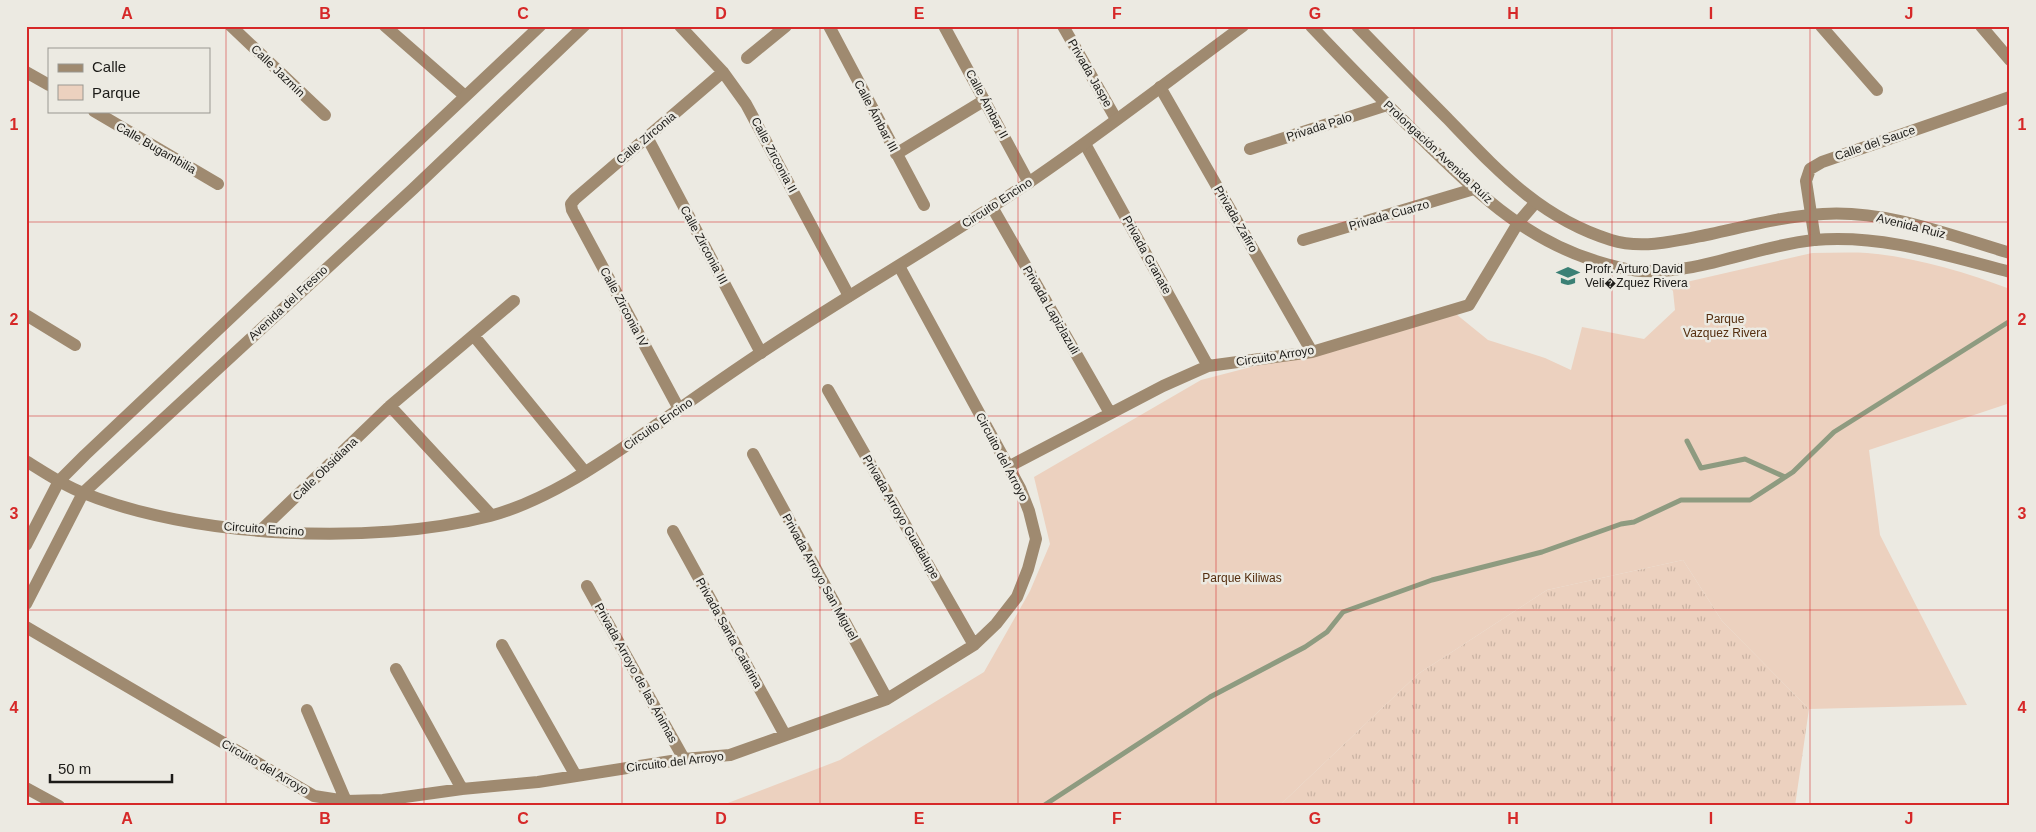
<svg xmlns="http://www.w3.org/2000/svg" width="2036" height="832" font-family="Arial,sans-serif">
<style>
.grass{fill:url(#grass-tufts)}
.park{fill:#ecd1bf}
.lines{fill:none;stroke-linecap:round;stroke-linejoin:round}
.stream{stroke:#8e9b80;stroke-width:5}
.minor{stroke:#9f8a70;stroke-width:12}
.tertiary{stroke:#9f8a70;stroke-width:12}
.grid{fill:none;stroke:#d62828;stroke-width:1;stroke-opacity:0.55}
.labels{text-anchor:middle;stroke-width:5;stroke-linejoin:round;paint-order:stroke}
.street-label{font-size:12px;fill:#1c1b18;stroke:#eceae2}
.poi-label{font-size:12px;fill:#1c1b18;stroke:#eceae2;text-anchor:start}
.park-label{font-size:12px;fill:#542e0f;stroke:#eceae2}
.neatline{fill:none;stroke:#d62828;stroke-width:2}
.grid-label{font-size:16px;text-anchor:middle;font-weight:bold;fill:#d62828}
</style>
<defs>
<pattern id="grass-tufts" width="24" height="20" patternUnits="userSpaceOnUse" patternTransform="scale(1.25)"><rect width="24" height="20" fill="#ecd1bf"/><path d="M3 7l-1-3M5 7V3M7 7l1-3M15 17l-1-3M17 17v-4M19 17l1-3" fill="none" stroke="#cab3a3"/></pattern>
</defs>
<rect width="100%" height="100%" fill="#eceae2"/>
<!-- grass -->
<path class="grass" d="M1683,560L1722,621L1809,709L1795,806H1279L1418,674L1547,590Z"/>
<!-- park -->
<path class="park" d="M1812,253C1830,253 1849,252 1867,253C1915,257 1965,272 2010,289V403L1869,450L1880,535L1967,705L1809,709L1722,621L1683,560L1547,590L1418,674L1279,806H720L840,760L984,672L1030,591L1050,544L1034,477L1201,380L1456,314L1488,340L1545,358L1571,370L1582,327L1644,339L1675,310L1673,291L1669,286Z"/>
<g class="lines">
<!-- stream -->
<path class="stream" d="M1687,441L1701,468L1745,459L1785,477
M1043,806L1210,697L1305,647L1327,632L1343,612L1432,580L1542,552L1621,524L1634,522L1681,500H1750L1793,472L1834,432L2010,321"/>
<!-- minor -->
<path class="minor" d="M231,26L325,115
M385,26L465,96
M680,26L723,72L746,104L849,296
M829,26L924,205
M944,26L1029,183
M1063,26L1116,119
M1821,26L1877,90
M1981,26L2010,60
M747,58L786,26
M26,72L49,85
M1160,87L1312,352
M94,111L218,184
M647,137L761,353
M1085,144L1208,366
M1250,149L1387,105
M896,154L985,100
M992,207L1110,413
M1303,240L1474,189
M1815,240L1806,181L1810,169L1822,162L2010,97
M26,315L75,345
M474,336L585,472
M828,390L974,645
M390,406L491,515
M679,409L572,210L571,204L575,199L723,72
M753,454L887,699
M1008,467L1163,386L1208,366L1312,352L1469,305L1518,223L1535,203
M260,531L390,406L514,301
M673,531L785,735
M587,586L684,759
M26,627L314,796L346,801L383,800L462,789L538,782L684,759L730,755L887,699L974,645L996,624L1017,597L1028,569L1036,539L1029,511L1020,488L899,266
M502,645L576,776
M396,669L462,789
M307,710L346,801
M26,788L59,806"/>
<!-- tertiary -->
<path class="tertiary" d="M1311,26C1348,65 1385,103 1423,140C1480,195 1528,243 1606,264C1617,267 1630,271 1641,271C1701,274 1755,246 1814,240C1882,234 1945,255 2010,272
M1357,26C1387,57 1417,88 1447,118C1497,170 1540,218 1611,240C1643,250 1680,240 1711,234C1748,226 1785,216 1823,214C1887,210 1949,235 2010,253
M26,461C44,472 61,484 81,492C192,538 373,546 490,516C545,501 595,467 642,435C682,407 721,379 762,352C850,293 943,241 1031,181C1103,132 1172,78 1243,26
M26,545L59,481L85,455L540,26
M26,604L83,493L413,189L584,26"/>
</g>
<!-- grid -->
<path class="grid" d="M226,26V806M424,26V806M622,26V806M820,26V806M1018,26V806M1216,26V806M1414,26V806M1612,26V806M1810,26V806M26,222H2010M26,416H2010M26,610H2010"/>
<!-- icons -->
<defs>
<symbol id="university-bare" viewBox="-9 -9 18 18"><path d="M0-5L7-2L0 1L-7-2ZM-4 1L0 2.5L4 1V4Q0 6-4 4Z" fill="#3b8075" stroke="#eceae2" stroke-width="2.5" paint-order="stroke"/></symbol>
</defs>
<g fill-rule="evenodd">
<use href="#university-bare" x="1552" y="260" width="32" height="32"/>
</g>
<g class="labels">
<!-- street labels -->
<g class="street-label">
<text transform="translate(278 71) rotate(44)" y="4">Calle Jazmín</text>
<text transform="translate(1090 73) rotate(60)" y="4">Privada Jaspe</text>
<text transform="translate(987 104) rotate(62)" y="4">Calle Ámbar II</text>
<text transform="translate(876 116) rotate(62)" y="4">Calle Ámbar III</text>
<text transform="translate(1319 127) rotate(-18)" y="4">Privada Palo</text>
<text transform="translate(646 138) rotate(-40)" y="4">Calle Zirconia</text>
<text transform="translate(1875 143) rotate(-19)" y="4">Calle del Sauce</text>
<text transform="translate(156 148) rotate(30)" y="4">Calle Bugambilia</text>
<text transform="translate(1438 152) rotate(43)" y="4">Prolongación Avenida Ruíz</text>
<text transform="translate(774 155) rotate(62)" y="4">Calle Zirconia II</text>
<text transform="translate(997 203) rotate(-33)" y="4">Circuito Encino</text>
<text transform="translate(1389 215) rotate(-16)" y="4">Privada Cuarzo</text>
<text transform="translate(1236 219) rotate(60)" y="4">Privada Zafiro</text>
<text transform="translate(1911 226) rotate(14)" y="4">Avenida Ruiz</text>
<text transform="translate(704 245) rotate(62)" y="4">Calle Zirconia III</text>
<text transform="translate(1147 255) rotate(61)" y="4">Privada Granate</text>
<text transform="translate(288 303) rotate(-43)" y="4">Avenida del Fresno</text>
<text transform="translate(624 307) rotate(62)" y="4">Calle Zirconia IV</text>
<text transform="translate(1051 310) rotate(60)" y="4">Privada Lapizlazuli</text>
<text transform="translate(1275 356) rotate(-9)" y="4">Circuito Arroyo</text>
<text transform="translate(658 424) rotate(-35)" y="4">Circuito Encino</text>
<text transform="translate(1002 457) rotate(62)" y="4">Circuito del Arroyo</text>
<text transform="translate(325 469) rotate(-44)" y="4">Calle Obsidiana</text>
<text transform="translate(901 517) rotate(60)" y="4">Privada Arroyo Guadalupe</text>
<text transform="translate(264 529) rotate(4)" y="4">Circuito Encino</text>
<text transform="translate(820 577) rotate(61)" y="4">Privada Arroyo San Miguel</text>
<text transform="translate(729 633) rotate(61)" y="4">Privada Santa Catarina</text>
<text transform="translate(636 673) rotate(61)" y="4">Privada Arroyo de las Ánimas</text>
<text transform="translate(675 762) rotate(-7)" y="4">Circuito del Arroyo</text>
<text transform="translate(265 767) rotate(30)" y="4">Circuito del Arroyo</text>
</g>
<!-- poi labels -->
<g class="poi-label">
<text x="1585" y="273">Profr. Arturo David<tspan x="1585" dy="14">Veli�Zquez Rivera</tspan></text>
</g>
<!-- park labels -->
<g class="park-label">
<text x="1725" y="323">Parque<tspan x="1725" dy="14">Vazquez Rivera</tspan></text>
<text x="1242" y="582">Parque Kiliwas</text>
</g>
</g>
<!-- border -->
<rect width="2036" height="832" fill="none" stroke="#eceae2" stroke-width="55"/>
<!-- legend -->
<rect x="48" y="48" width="162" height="65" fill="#eceae2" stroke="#999791"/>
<rect x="58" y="64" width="25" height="8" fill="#9f8a70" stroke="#999791"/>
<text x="92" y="72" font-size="15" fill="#1c1b18">Calle</text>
<rect x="58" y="85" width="25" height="15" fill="#ecd1bf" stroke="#999791"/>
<text x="92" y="98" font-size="15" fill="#1c1b18">Parque</text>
<!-- scale -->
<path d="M50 774v8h122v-8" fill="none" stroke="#1c1b18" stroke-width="2.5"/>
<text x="58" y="774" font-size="15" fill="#1c1b18" stroke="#eceae2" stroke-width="4" paint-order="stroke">50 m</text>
<rect x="28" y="28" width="1980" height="776" class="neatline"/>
<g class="grid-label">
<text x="127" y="19">A</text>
<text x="325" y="19">B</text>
<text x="523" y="19">C</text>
<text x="721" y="19">D</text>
<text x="919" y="19">E</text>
<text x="1117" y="19">F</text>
<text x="1315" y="19">G</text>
<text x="1513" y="19">H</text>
<text x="1711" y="19">I</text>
<text x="1909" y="19">J</text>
<text x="14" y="130">1</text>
<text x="2022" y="130">1</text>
<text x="14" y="325">2</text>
<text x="2022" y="325">2</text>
<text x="14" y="519">3</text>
<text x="2022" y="519">3</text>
<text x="14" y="713">4</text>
<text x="2022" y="713">4</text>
<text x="127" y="824">A</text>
<text x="325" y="824">B</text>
<text x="523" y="824">C</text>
<text x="721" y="824">D</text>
<text x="919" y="824">E</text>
<text x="1117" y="824">F</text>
<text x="1315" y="824">G</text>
<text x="1513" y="824">H</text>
<text x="1711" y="824">I</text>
<text x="1909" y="824">J</text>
</g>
</svg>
